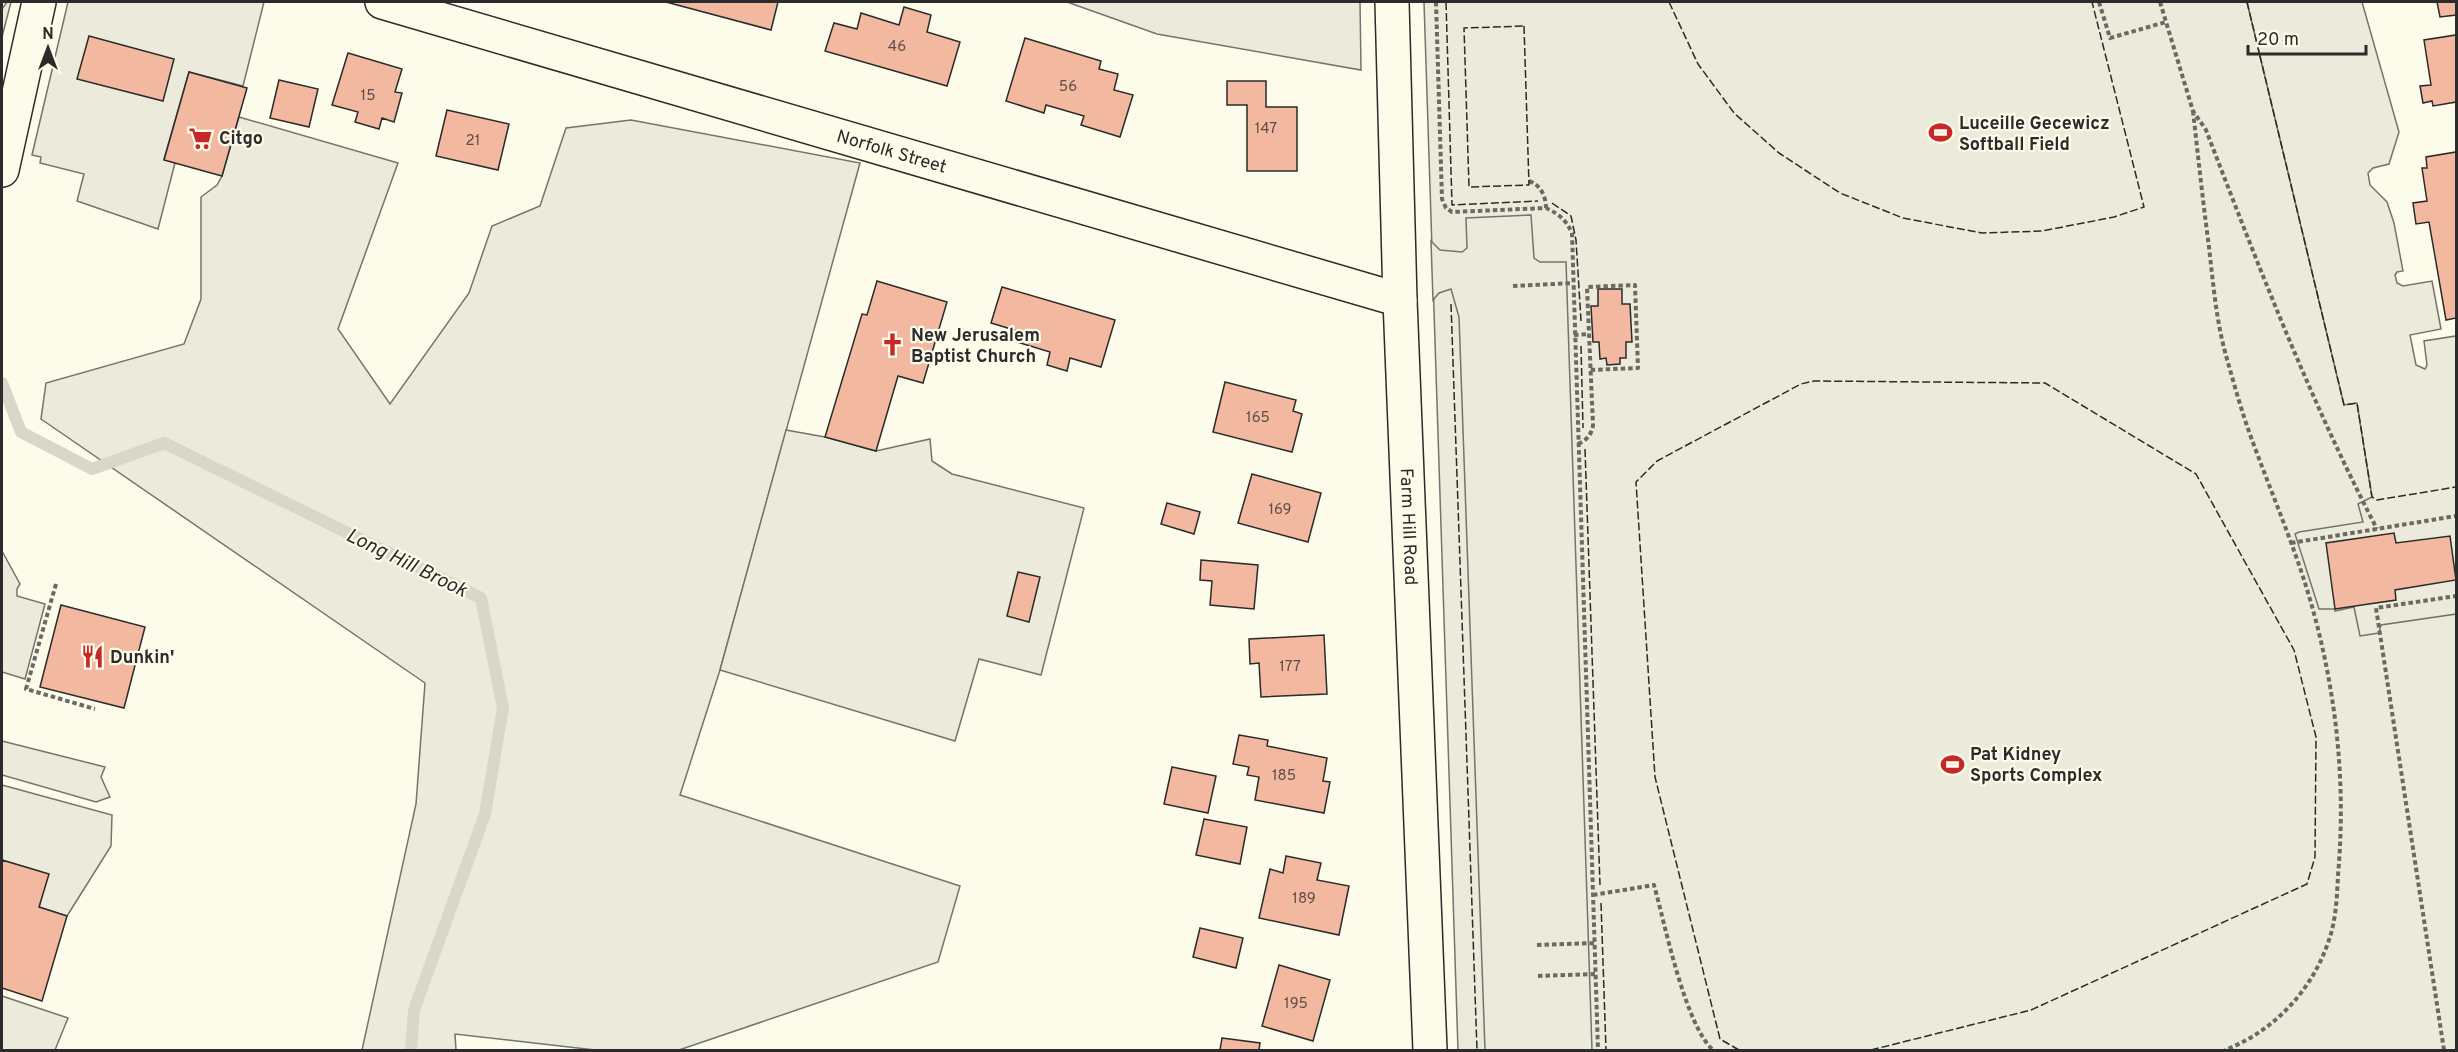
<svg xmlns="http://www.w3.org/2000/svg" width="2458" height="1052" font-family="Overpass,sans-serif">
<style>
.green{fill:#ecebdb;stroke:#74746e;stroke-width:1.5}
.parking{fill:#eceadb;stroke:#74746e;stroke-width:1.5}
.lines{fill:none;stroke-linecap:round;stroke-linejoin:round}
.stream{stroke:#d8d7c9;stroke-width:12}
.building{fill:#f2b8a0;stroke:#2b2b2b;stroke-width:1.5}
.minor-casing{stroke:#2b2b2b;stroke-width:36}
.primary-casing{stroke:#2b2b2b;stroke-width:36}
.path{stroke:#6a6964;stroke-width:4;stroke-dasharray:4.5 3;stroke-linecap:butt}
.minor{stroke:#fdfbea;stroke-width:33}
.primary{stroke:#fdfbea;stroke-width:33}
.fence{stroke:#2b2b2b;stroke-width:1.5;stroke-dasharray:8 3;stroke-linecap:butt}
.labels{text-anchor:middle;stroke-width:4.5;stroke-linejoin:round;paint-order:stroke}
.number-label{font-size:15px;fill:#5d4e48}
.poi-label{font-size:18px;font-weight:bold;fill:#2b2b2b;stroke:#fdfbea;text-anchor:start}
.street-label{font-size:18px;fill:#2b2b2b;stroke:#fdfbea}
.water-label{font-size:20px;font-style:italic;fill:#2b2b2b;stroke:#fdfbea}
</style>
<rect width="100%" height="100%" fill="#fdfbea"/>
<!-- green -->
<path class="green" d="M7,2H11L2,37V9Z
M1067,2H1360L1361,70L1157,34Z
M1424,2H2247L2344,404L2357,403L2372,497L2456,487V1050H1458Z
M239,117L398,163L338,329L390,404L469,293L492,226L540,206L566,128L631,120L860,163L720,670L680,795L960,886L938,962L679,1050H595L455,1034L456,1050H362L416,804L425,683L41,419L46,383L184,344L201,299V197L217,185L222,176Z"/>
<!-- parking -->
<path class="parking" d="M68,2H264L243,86L189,72L164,159L175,163L158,229L77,201L84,174L40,163L41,157L32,155Z
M2247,2H2362L2399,132L2389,164L2373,168L2368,173L2370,185L2387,202L2394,223L2403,271L2397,272L2395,275L2397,283L2403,286L2432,281L2441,329L2410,335L2416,365L2425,369L2427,365L2424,341L2456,336V614L2381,625L2379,633L2360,636L2354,607L2335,611V609H2319L2295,534L2299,532L2363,522L2358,504L2372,497L2357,403L2344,405Z
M1531,215L1534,258L1540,262H1566L1592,1050H1485L1459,317L1451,289L1439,293L1433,300L1431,241L1440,250L1462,252L1467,248L1466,218Z
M786,430L825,437L876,451L930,439L932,461L952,474L1084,508L1041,675L979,659L955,741L720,670Z
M2,551L20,584L17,589V596L45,604L25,679L2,672Z
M2,741L105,767L101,777L110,797L96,802L2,775Z
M2,785L112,815L111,846L67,916L39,907L48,874L2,860Z
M2,996L68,1018L55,1050H2Z"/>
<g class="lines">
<!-- stream -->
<path class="stream" d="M2,383L21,432L92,469L164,443L481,598L503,708L485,814L414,1010L411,1050"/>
</g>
<!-- building -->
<path class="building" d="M666,2H778L771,30Z
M2437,2H2456V15L2440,17Z
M904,7L931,15L927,32L960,42L947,86L825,51L834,23L857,29L861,13L899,25Z
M2456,35V102L2433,106L2432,101L2423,103L2420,86L2431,85L2424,40Z
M89,36L174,59L163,101L77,79Z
M1025,38L1101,61L1099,69L1118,74L1114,90L1133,95L1120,137L1081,125L1084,116L1046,105L1044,113L1006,101Z
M348,53L402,69L395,92L402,93L394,122L382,118L379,129L355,122L358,112L332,105Z
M189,72L247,88L222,176L164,160Z
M279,80L318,89L309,127L270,118Z
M1227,81H1266V107H1297V171H1247V105H1227Z
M447,110L509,124L498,170L436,156Z
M2456,152V318L2446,320L2429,222L2416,224L2413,203L2427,201L2422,168H2427L2426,157Z
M877,281L947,302L923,383L898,376L876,451L825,437L862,314L867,315Z
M1002,287L1115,320L1101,367L1070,358L1067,371L1047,365L1050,352L1017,342L1021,332L991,323Z
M1598,289H1622V304H1630L1632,342H1626V358H1620V364L1607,365L1606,358L1600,359L1599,342H1593L1591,306H1598Z
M1225,382L1296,400L1293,411L1302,414L1292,452L1213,432Z
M1252,474L1321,493L1308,542L1238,523Z
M1167,503L1200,512L1194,534L1161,524Z
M2394,533L2396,543L2450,536L2456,580L2395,590L2396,600L2335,609L2326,543Z
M1201,560L1258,565L1254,609L1210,605L1212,581L1200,580Z
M1018,572L1040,577L1029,622L1007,616Z
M61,605L145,627L124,708L40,687Z
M1324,635L1327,694L1261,697L1259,663L1250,664L1249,639Z
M1239,735L1268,740L1267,746L1327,758L1323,781L1330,782L1324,813L1255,800L1259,777L1247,775L1249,767L1233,764Z
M1172,767L1216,776L1208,813L1164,804Z
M1204,819L1247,827L1240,864L1196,855Z
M1286,856L1321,863L1317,880L1349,886L1339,935L1259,918L1270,869L1283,873Z
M2,860L49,874L39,907L67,916L42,1001L2,988Z
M1200,928L1243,938L1236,968L1193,957Z
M1279,965L1330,980L1313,1041L1262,1026Z
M1222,1038L1260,1043L1259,1050H1220Z"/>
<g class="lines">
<defs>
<g id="minor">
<path id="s1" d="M382,2L1400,300"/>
<path id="s2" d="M1392,2L1400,300L1430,1050"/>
</g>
<path id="primary" d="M2,170L39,2"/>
</defs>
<!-- minor casing -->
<use href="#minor" class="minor-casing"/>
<!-- primary casing -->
<use href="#primary" class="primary-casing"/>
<!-- path -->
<path class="path" d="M1436,2L1442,199L1446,208L1452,212L1546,208C1559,214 1566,220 1572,233L1598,1050
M2099,2L2110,38L2166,22
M2160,2L2193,111L2206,130C2258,265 2310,400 2377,529
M2193,111C2198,156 2203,202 2209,247C2213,282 2216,318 2225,352C2234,384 2243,417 2255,448C2275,502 2298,555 2313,610C2337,697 2346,786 2338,875C2337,897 2336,920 2329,940C2312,991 2274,1031 2225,1050
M1529,181C1541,185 1546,197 1546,208
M1513,286L1573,283
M1574,335L1589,334
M1578,444C1587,440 1592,434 1593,425L1587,287L1635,285L1638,368L1590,370
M2291,543L2456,516
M56,584L26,689L95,709
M1593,895L1654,885C1665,924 1685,1025 1713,1050
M1537,945L1594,943
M1538,976L1595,974
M2444,1050L2376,608L2456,596"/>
<!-- minor -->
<use href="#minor" class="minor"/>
<!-- primary -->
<use href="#primary" class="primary"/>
<!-- fence -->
<path class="fence" d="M1446,2L1452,205L1538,201
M1669,2L1698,64L1734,113L1779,153L1840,193L1903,218L1982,233L2042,231L2114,217L2144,207L2092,2
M2247,2L2344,405L2357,403L2372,497L2377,500L2456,487
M1524,26L1529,185L1469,187L1464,28Z
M1552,203L1571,216L1576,240L1581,321
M1451,304L1477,1050
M1581,346L1583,428
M1585,449L1600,885
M1601,903L1606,1050
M1739,1050L1720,1039L1655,777L1636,482L1657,461L1801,384L1814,381L2045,383L2196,474L2294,650L2316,737L2315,857L2307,884L2031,1010L1871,1050"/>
</g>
<!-- icons -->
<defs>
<symbol id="stadium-bare" viewBox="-9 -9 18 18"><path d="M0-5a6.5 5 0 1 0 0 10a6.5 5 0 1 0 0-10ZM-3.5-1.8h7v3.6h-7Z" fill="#c62828" stroke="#fdfbea" stroke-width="2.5" paint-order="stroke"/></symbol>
<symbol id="supermarket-bare" viewBox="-9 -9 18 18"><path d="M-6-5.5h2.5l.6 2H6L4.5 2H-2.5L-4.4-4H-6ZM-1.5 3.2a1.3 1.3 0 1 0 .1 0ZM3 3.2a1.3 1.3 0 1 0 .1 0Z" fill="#c62828" stroke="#fdfbea" stroke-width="2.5" paint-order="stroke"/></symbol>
<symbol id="church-bare" viewBox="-9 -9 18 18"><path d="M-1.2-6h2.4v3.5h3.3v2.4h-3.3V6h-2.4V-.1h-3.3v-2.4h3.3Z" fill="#c62828" stroke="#fdfbea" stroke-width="2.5" paint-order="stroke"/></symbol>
<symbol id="restaurant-bare" viewBox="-9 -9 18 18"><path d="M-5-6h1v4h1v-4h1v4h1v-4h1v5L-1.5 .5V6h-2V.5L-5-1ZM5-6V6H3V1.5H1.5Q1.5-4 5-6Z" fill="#c62828" stroke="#fdfbea" stroke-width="2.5" paint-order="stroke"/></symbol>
</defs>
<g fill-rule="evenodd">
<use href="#stadium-bare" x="1924" y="116" width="33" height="33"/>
<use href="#supermarket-bare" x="184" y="122" width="33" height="33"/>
<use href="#church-bare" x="876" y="328" width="33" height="33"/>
<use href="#restaurant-bare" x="76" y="640" width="33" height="33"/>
<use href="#stadium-bare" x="1936" y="748" width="33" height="33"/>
</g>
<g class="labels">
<!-- number labels -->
<g class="number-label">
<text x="897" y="51">46</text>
<text x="1068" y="91">56</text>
<text x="368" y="100">15</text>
<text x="1266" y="133">147</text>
<text x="473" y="145">21</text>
<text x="1258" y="422">165</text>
<text x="1280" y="514">169</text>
<text x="1290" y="671">177</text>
<text x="1284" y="780">185</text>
<text x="1304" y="903">189</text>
<text x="1296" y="1008">195</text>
</g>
<!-- poi labels -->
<g class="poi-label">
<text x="1959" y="129">Luceille Gecewicz<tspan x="1959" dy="21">Softball Field</tspan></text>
<text x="219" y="144">Citgo</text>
<text x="911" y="341">New Jerusalem<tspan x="911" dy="21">Baptist Church</tspan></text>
<text x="110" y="663">Dunkin'</text>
<text x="1970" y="760">Pat Kidney<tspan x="1970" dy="21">Sports Complex</tspan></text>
</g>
<!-- street labels -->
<g class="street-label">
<text dy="6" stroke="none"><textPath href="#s1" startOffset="531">Norfolk Street</textPath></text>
<text dy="6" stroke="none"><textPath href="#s2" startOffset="525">Farm Hill Road</textPath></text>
</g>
<!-- water labels -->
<g class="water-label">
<text transform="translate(407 562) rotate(26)" y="7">Long Hill Brook</text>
</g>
</g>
<!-- border -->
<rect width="2458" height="1052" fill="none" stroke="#2b2b2b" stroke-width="6"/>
<!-- north arrow -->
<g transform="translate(48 48)" stroke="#fdfbea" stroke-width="4.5" paint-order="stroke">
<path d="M0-4.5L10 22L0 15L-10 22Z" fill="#2b2b2b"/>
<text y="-9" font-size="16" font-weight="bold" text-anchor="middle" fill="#2b2b2b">N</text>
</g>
<!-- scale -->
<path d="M2248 45v9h118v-9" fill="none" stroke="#2b2b2b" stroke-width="3"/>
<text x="2257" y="45" font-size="18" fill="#2b2b2b" stroke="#fdfbea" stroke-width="4.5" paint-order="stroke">20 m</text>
</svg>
